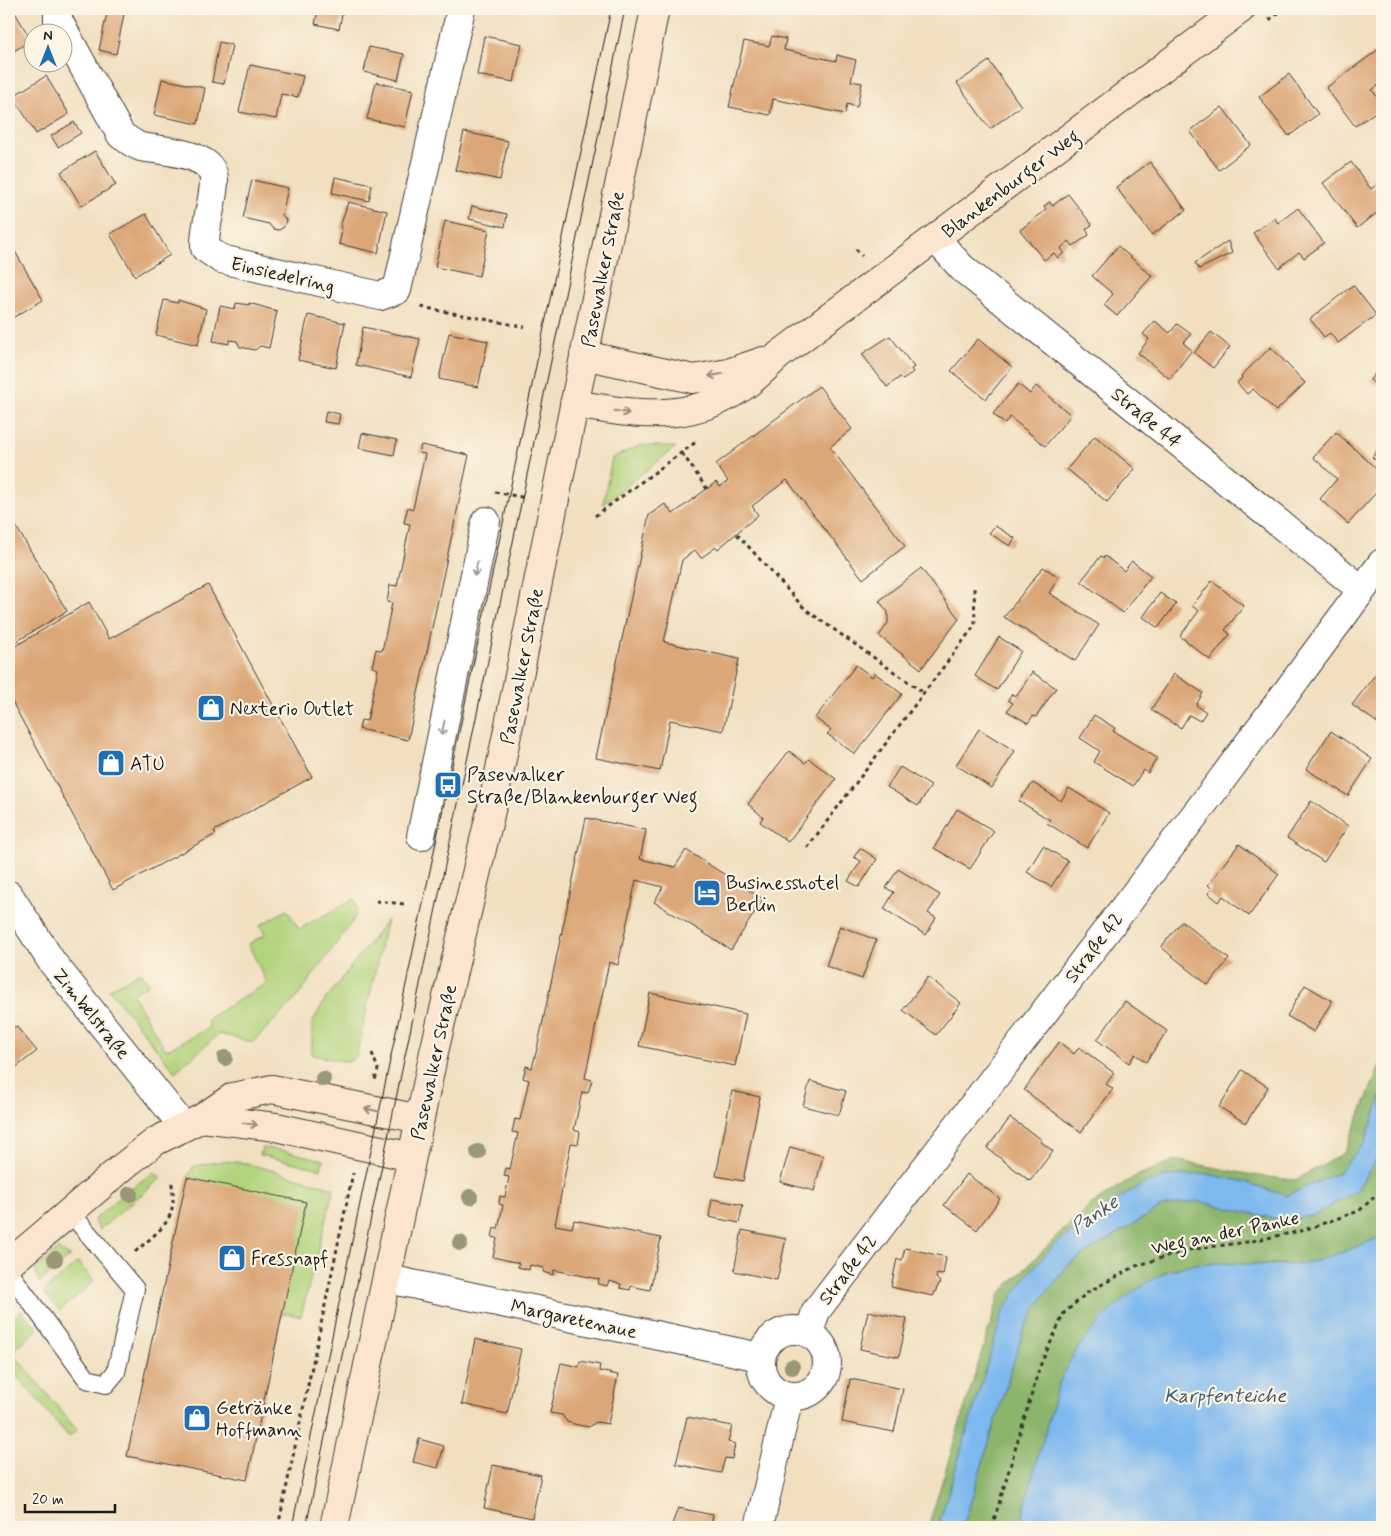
<svg xmlns="http://www.w3.org/2000/svg" width="1391" height="1536" font-family="Mynerve,sans-serif">
<style>
.green{fill:#b1d37c;stroke:#66784c}
.forest{fill:#8cb56c;stroke:#546844}
.water{fill:#7db8ef;stroke:#4c6a86}
.building{fill:#dca778}
.lines{fill:none;stroke-linecap:round;stroke-linejoin:round}
.lane-casing{stroke:#3c3935;stroke-width:20}
.street-casing{stroke:#3c3935;stroke-width:30}
.secondary-casing{stroke:#3c3935;stroke-width:30}
.path{stroke:#3c3935;stroke-width:3;stroke-dasharray:4 4;stroke-linecap:butt}
.lane{stroke:#fff;stroke-width:18}
.street{stroke:#fff;stroke-width:28}
.secondary{stroke:#fbe5cf;stroke-width:28}
.tram{stroke:#1c1c1c;stroke-width:1}
.tree{fill:#989778}
.oneway{stroke:#978b7e}
.oneway2{stroke:#999}
.labels{text-anchor:middle;stroke-width:4.5;stroke-linejoin:round;paint-order:stroke}
.street-label{font-size:19px;fill:#1c1c1c;stroke:#fcf5e5}
.poi-label{font-size:19px;fill:#1c1c1c;stroke:#fcf5e5;text-anchor:start}
.water-label{font-size:20px;font-style:italic;fill:#435a70;stroke:#fcf5e5}
</style>
<rect width="100%" height="100%" fill="#fcf5e5"/>
<filter id="ink" filterUnits="userSpaceOnUse"><feTurbulence type="fractalNoise" baseFrequency=".02" numOctaves="2"/><feDisplacementMap in="SourceGraphic" scale="10" xChannelSelector="R" yChannelSelector="G"/><feConvolveMatrix kernelMatrix="1 2 1 2 8 2 1 2 1" color-interpolation-filters="sRGB"/></filter>
<filter id="wash" filterUnits="userSpaceOnUse"><feTurbulence type="fractalNoise" baseFrequency=".0096" numOctaves="4" result="noise"/><feDisplacementMap in="SourceGraphic" scale="20" xChannelSelector="R" yChannelSelector="G"/><feGaussianBlur stdDeviation="1.12" result="paint"/><feColorMatrix in="noise" values="0 0 0 0 0 0 0 0 0 0 0 0 0 0 0 0 0 1.4 0 .05"/><feComposite in="paint" operator="in"/></filter>
<g filter="url(#wash)">
<rect width="100%" height="100%" fill="#f1dfc0"/>
<!-- green -->
<path class="green" d="M641,445L676,447L603,504L612,458Z
M354,899L357,909L354,919L295,1000L253,1042L219,1034L175,1072L109,989L141,972L149,984L132,994L166,1050L209,1028L207,1019L267,983L248,944L265,935L260,925L287,910L299,929Z
M387,920L356,1056L349,1062L312,1055V1023L325,1000Z
M262,1148L281,1150L323,1160L321,1169L260,1155Z
M223,1161L246,1163L334,1188L301,1316L282,1313L187,1177L194,1166Z
M154,1172L161,1178L99,1230L94,1220L123,1194Z
M58,1249L70,1256L39,1283L35,1270Z
M78,1262L94,1281L60,1311L43,1292Z
M22,1311L38,1329L12,1352L77,1430L69,1437L9,1367V1321Z"/>
<!-- forest -->
<path class="forest" d="M1382,1061V1095L1365,1142L1338,1173L1286,1196L1246,1182L1207,1174L1169,1176L1003,1313L938,1527H928L1000,1293L1086,1208L1132,1178L1174,1160L1259,1176L1295,1180L1344,1153Z
M1382,1151V1237L1359,1245L1340,1255L1302,1264H1197L1168,1270L1107,1314L1080,1347L1059,1383L1027,1498L1020,1527H963L1023,1331L1040,1301L1069,1264L1161,1207L1197,1201L1285,1221L1356,1191Z"/>
<!-- water -->
<path class="water" d="M1382,1095V1151L1356,1191L1315,1215L1285,1221L1197,1201L1161,1207L1069,1264L1040,1301L1023,1331L963,1527H938L1003,1312L1024,1279L1054,1245L1116,1200L1144,1184L1169,1176L1207,1174L1246,1182L1286,1196L1338,1173L1365,1142Z
M1382,1237V1527H1020C1027,1495 1036,1463 1045,1432C1050,1416 1053,1399 1059,1384C1078,1333 1141,1271 1197,1264C1232,1260 1268,1269 1303,1263C1331,1259 1355,1246 1382,1237Z"/>
<g id="blocks">
<!-- building -->
<path class="building" d="M9,9H13L31,40L14,51L13,57L9,60Z
M108,9H125L116,54L99,50Z
M343,9L339,29L315,24L318,11L310,10Z
M484,36L522,44L514,82L477,75Z
M772,36L786,39L784,50L836,61L837,55L856,60L851,81L862,83L857,107L847,104L845,114L773,99L770,115L729,107L744,41L769,46Z
M219,42L232,45L224,84L212,82Z
M369,47L404,54L398,80L364,72Z
M1379,49L1382,53V83L1372,90L1380,101L1376,104L1380,109L1355,126L1326,88Z
M989,61L1021,106L990,129L957,83Z
M250,65L303,76L298,97L281,94L276,119L239,112Z
M1289,74L1318,114L1289,136L1259,97Z
M46,76L69,114L36,134L13,96Z
M162,79L205,88L198,124L154,115Z
M376,82L413,90L405,127L367,119Z
M1222,107L1251,145L1219,170L1190,131Z
M74,122L81,133L58,147L51,136Z
M464,132L508,141L500,180L455,170Z
M95,151L116,185L81,206L61,172Z
M1150,162L1186,210L1152,235L1116,187Z
M1351,162L1371,189L1380,182L1382,185V209L1357,228L1323,183Z
M335,177L372,185L369,201L332,193Z
M252,180L288,188L282,215L286,220L284,227L279,230L273,229L269,224L243,218Z
M1068,194L1092,225L1086,229L1089,235L1073,246L1069,241L1061,248L1064,253L1058,258L1054,253L1044,260L1020,230L1046,210L1044,206L1050,202L1052,206Z
M348,202L387,211L378,253L339,244L342,230L340,227Z
M472,206L507,214L505,227L469,219Z
M1298,208L1324,243L1304,258L1299,252L1279,268L1253,233L1274,218L1278,223Z
M146,214L170,255L135,276L110,234Z
M445,221L489,230L479,276L435,267Z
M9,241L43,300L9,320Z
M1228,241L1232,253L1199,269L1195,263Z
M1118,246L1152,276L1117,316L1104,305L1113,294L1092,276Z
M1353,285L1376,315L1338,343L1330,333L1324,337L1310,319Z
M164,300L178,303V300L206,309L198,345L156,335Z
M236,303L249,305V303L277,311L269,348L260,346L255,350L240,347L237,341L229,340V344L213,341L220,306L235,309Z
M308,315L345,323L336,368L298,360Z
M1155,321L1170,333L1177,324L1191,334L1183,343L1192,350L1170,379L1138,353L1149,339L1143,334Z
M363,327L420,339L411,377L356,365Z
M1211,332L1230,347L1213,368L1194,353Z
M449,333L488,341L478,387L439,379Z
M890,336L914,367L911,369L913,372L903,380L900,377L887,387L862,354Z
M978,339L1012,367L986,399L951,371Z
M1271,347L1305,383L1276,411L1253,389L1247,394L1237,383L1242,378L1241,376Z
M1382,365V389L1370,380Z
M1018,384L1030,394L1036,386L1071,415L1045,446L1010,417L1005,424L993,414Z
M819,386L852,429L830,447L905,546L863,579L787,480L752,506L758,515L718,549L716,547L701,558L695,550L682,560L664,642L739,659L723,731L670,720L660,771L596,758L649,515L665,504L673,514L716,482L720,487L728,481L716,464Z
M326,411L340,414L338,424L324,422Z
M1336,432L1382,474V486L1348,524L1320,499L1337,479L1313,457Z
M362,433L397,440L394,455L359,448Z
M1095,436L1135,469L1107,502L1067,469Z
M421,445L469,455L408,740L359,729L361,720L367,721L378,669L372,667L376,649L382,651L392,603L387,602L390,585L397,586L410,524L404,523L406,514L408,507L413,509L425,454L419,453Z
M1382,446V466L1372,457Z
M9,515L67,611L9,646Z
M995,526L1015,538L1010,546L989,533Z
M1101,556L1104,558L1105,556L1124,571L1132,561L1151,576L1123,613L1081,581Z
M1043,567L1059,577L1049,593L1099,625L1075,661L1004,617Z
M921,568L959,619L921,669L879,636L888,623V612L879,601Z
M1212,581L1244,606L1225,630L1230,634L1210,660L1180,636L1199,611L1192,606Z
M208,585L312,777L214,831L216,834L113,890L9,696V650L89,602L109,639Z
M1160,593L1176,604L1158,628L1143,617Z
M999,637L1021,651L997,690L975,676Z
M856,665L872,677L875,673L902,694L855,754L827,734L831,730L815,718Z
M1378,671L1382,674V726L1352,705Z
M1032,672L1056,688L1036,717L1033,716L1028,723L1007,711L1013,703L1008,700L1012,694L1016,697Z
M1174,674L1203,693L1196,705L1206,712L1200,721L1189,715L1181,728L1151,710Z
M1094,715L1115,728L1113,731L1157,758L1148,773L1143,770L1133,786L1094,762L1100,751L1080,738Z
M979,729L1015,751L992,788L956,765Z
M1331,731L1372,759L1348,796L1306,769Z
M789,751L805,763L809,759L836,779L788,842L760,822L763,817L748,804Z
M900,767L931,786L918,806L887,787Z
M1033,783L1061,801L1069,788L1109,813L1087,848L1047,823L1050,820L1019,801Z
M1311,801L1348,826L1324,862L1287,838Z
M957,809L994,831L970,869L934,848Z
M586,818L646,830L640,859L675,867L686,850L763,899L731,950L654,902L663,887L636,880L618,965L609,962L585,1078L592,1080L588,1093L582,1092L574,1130L580,1132L578,1144L571,1143L555,1225L572,1228L574,1220L661,1238L650,1290L631,1286L630,1290L620,1288L621,1284L609,1281L607,1286L598,1284L599,1279L554,1270L553,1275L543,1272L544,1268L530,1265L529,1270L518,1267L519,1263L493,1257L497,1238L492,1237L494,1228L498,1229L503,1205L499,1204L500,1196L505,1197L509,1177L504,1176L506,1168L510,1169L518,1133L512,1132L515,1119L520,1120L529,1080L523,1078L526,1066L532,1068L537,1049Z
M1239,844L1279,874L1249,916L1223,896L1219,902L1208,893L1212,889L1208,885Z
M1043,846L1068,861L1051,887L1027,872Z
M860,848L877,859L859,887L848,881L861,861L854,857Z
M898,869L940,895L928,913L936,918L926,935L884,909L894,892L886,888Z
M1182,921L1229,959L1208,985L1161,947Z
M840,926L876,940L862,979L826,966Z
M928,977L961,1003L936,1035L903,1010Z
M1305,985L1332,1001L1314,1032L1287,1016Z
M650,993L746,1014L735,1066L639,1046Z
M1125,1001L1167,1031L1146,1062L1135,1054L1129,1063L1097,1040Z
M16,1026L37,1051L9,1073V1032Z
M1059,1042L1074,1054L1079,1047L1114,1073L1106,1084L1113,1089L1081,1132L1024,1090Z
M1242,1070L1268,1087L1246,1123L1219,1107Z
M810,1081L846,1091L839,1115L803,1106Z
M732,1091L760,1097L743,1181L716,1176Z
M1010,1118L1041,1139L1040,1141L1053,1151L1030,1181L987,1148Z
M790,1147L823,1156L814,1191L780,1182Z
M967,1174L1000,1199L977,1230L944,1205Z
M187,1177L306,1202L247,1480L127,1456Z
M712,1199L743,1205L739,1223L709,1217Z
M742,1230L786,1239L777,1280L734,1271Z
M905,1248L946,1257L943,1275L937,1274L936,1278L940,1282L933,1296L891,1287L897,1259L902,1260Z
M868,1311L907,1319L899,1357L860,1349Z
M475,1339L521,1349L507,1414L462,1404Z
M580,1361L600,1365L599,1371L618,1375L608,1424L596,1422L589,1427L578,1425L567,1422L562,1415L550,1413L561,1363L579,1367Z
M850,1379L903,1389L894,1432L842,1422Z
M687,1417L732,1426L728,1442L735,1444L732,1459L725,1458L721,1473L676,1464Z
M419,1439L444,1446L438,1468L413,1462Z
M493,1465L541,1475L532,1518L484,1508Z
M678,1508L713,1515L711,1527H671Z"/>
</g>
</g>
<g filter="url(#ink)">
<use href="#blocks" fill-opacity="0" stroke="#3c3935" stroke-width="1"/>
<g class="lines">
<defs>
<path id="lane" d="M9,1272L87,1379L106,1384L116,1372L135,1289L70,1212"/>
<path id="street" d="M58,9V20L121,135C127,139 134,145 141,147C162,151 216,152 214,182C213,205 204,225 205,248L221,259L380,296L397,290L461,9
M936,239L962,268L1362,590
M421,836L486,521
M9,895L52,962L183,1126
M388,1279L760,1357
M761 1363a33 33 0 1 1 66 0a33 33 0 1 1-66 0Z
M809,1333L816,1311L1220,782L1382,563
M759,1527L789,1397"/>
<path id="secondary" d="M584,355L693,379L728,373L763,361
M574,404C633,414 687,424 741,388C755,379 767,366 779,355L1241,9
M202,1118L276,1127L412,1157
M9,1264L125,1165L156,1141L202,1118L233,1097L272,1089L420,1119
M334,1527L434,1052L494,798L655,9"/>
</defs>
<!-- lane casing -->
<use href="#lane" class="lane-casing"/>
<!-- street casing -->
<use href="#street" class="street-casing"/>
<!-- secondary casing -->
<use href="#secondary" class="secondary-casing"/>
<!-- path -->
<path class="path" d="M1269,20L1284,9
M856,249L862,256
M421,307L525,327
M682,453L707,489
M495,492L526,498
M595,516L696,442
M737,534L805,609L924,693
M807,848L975,625L974,586
M376,901L404,904
M372,1053L378,1069L375,1080
M135,1252C163,1227 179,1220 171,1179
M278,1527L353,1173
M992,1527L1040,1366L1064,1313L1088,1292L1136,1266L1187,1250L1247,1242L1301,1231L1359,1211L1382,1190"/>
<!-- lane -->
<use href="#lane" class="lane"/>
<!-- street -->
<use href="#street" class="street"/>
<!-- secondary -->
<use href="#secondary" class="secondary"/>
<!-- tram -->
<path class="tram" d="M292,1527L611,9
M306,1527L625,9"/>
</g>
<!-- trees -->
<g class="tree">
<circle cx="225" cy="1058" r="8"/>
<circle cx="323" cy="1079" r="8"/>
<circle cx="478" cy="1152" r="8"/>
<circle cx="130" cy="1194" r="8"/>
<circle cx="470" cy="1197" r="8"/>
<circle cx="460" cy="1243" r="8"/>
<circle cx="55" cy="1259" r="8"/>
<circle cx="792" cy="1367" r="8"/>
</g>
<!-- one-way arrows -->
<defs><path id="oneway-shaft" d="M-6 0H5M1.5-3L5.5 0L1.5 3" fill="none" stroke-width="1.6" stroke-linecap="round" stroke-linejoin="round" transform="scale(1.25)"/></defs>
<g class="oneway">
<use href="#oneway-shaft" transform="translate(716 375) rotate(171)"/>
<use href="#oneway-shaft" transform="translate(622 412) rotate(9)"/>
<use href="#oneway-shaft" transform="translate(372 1110) rotate(-168)"/>
<use href="#oneway-shaft" transform="translate(250 1124) rotate(7)"/>
</g>
<g class="oneway2">
<use href="#oneway-shaft" transform="translate(476 569) rotate(102)"/>
<use href="#oneway-shaft" transform="translate(443 728) rotate(102)"/>
</g>
</g>
<!-- icons -->
<defs>
<symbol id="shop-square" viewBox="-11 -11 22 22"><rect x="-9" y="-9" width="18" height="18" rx="4" fill="#1f6fb2" stroke="#fcf5e5"/><path d="M-5-2.5h2.3a2.7 3.5 0 0 1 5.4 0H5L5.5 6h-11ZM-1.5-2.5h3a1.5 2.3 0 0 0-3 0Z" fill="#fff"/></symbol>
<symbol id="bus-square" viewBox="-11 -11 22 22"><rect x="-9" y="-9" width="18" height="18" rx="4" fill="#1f6fb2" stroke="#fcf5e5"/><path d="M-5-6H5V4H4V6H2V4H-2V6H-4V4H-5ZM-3.5-4V0h7V-4ZM-3.5 1.2v1.5H-2V1.2ZM2 1.2v1.5H3.5V1.2Z" fill="#fff"/></symbol>
<symbol id="hotel-square" viewBox="-11 -11 22 22"><rect x="-9" y="-9" width="18" height="18" rx="4" fill="#1f6fb2" stroke="#fcf5e5"/><path d="M-6-4.5h1.5V1H6V5H4.5V3h-9V5H-6ZM-4 0a1.8 1.8 0 1 1 3.6 0ZM.5 0V-2.5h3Q6-2.5 6 0Z" fill="#fff"/></symbol>
</defs>
<g fill-rule="evenodd">
<use href="#shop-square" x="195" y="692" width="32" height="32"/>
<use href="#shop-square" x="95" y="747" width="32" height="32"/>
<use href="#bus-square" x="432" y="769" width="32" height="32"/>
<use href="#hotel-square" x="691" y="877" width="32" height="32"/>
<use href="#shop-square" x="216" y="1242" width="32" height="32"/>
<use href="#shop-square" x="181" y="1402" width="32" height="32"/>
</g>
<g class="labels">
<!-- street labels -->
<g class="street-label">
<text transform="translate(1010 183) rotate(-37)" y="7">Blankenburger Weg</text>
<text transform="translate(602 269) rotate(-79)" y="7">Pasewalker Straße</text>
<text transform="translate(283 274) rotate(13)" y="7">Einsiedelring</text>
<text transform="translate(1147 417) rotate(39)" y="7">Straße 44</text>
<text transform="translate(521 666) rotate(-79)" y="7">Pasewalker Straße</text>
<text transform="translate(1093 947) rotate(-53)" y="7">Straße 42</text>
<text transform="translate(92 1013) rotate(51)" y="7">Zimbelstraße</text>
<text transform="translate(433 1062) rotate(-78)" y="7">Pasewalker Straße</text>
<text transform="translate(1225 1232) rotate(-12)" y="7">Weg an der Panke</text>
<text transform="translate(847 1269) rotate(-53)" y="7">Straße 42</text>
<text transform="translate(574 1318) rotate(12)" y="7">Margaretenaue</text>
</g>
<!-- poi labels -->
<g class="poi-label">
<text x="230" y="715">Nexterio Outlet</text>
<text x="130" y="770">ATU</text>
<text x="467" y="781">Pasewalker<tspan x="467" dy="22">Straße/Blankenburger Weg</tspan></text>
<text x="726" y="889">Businesshotel<tspan x="726" dy="22">Berlin</tspan></text>
<text x="251" y="1265">Fressnapf</text>
<text x="216" y="1414">Getränke<tspan x="216" dy="22">Hoffmann</tspan></text>
</g>
<!-- water labels -->
<g class="water-label">
<text transform="translate(1094 1214) rotate(-34)" y="7">Panke</text>
<text x="1225" y="1402">Karpfenteiche</text>
</g>
</g>
<!-- margin -->
<rect width="1391" height="1536" fill="none" stroke="#fcf5e5" stroke-width="30"/>
<!-- north arrow -->
<g transform="translate(48 48)"><circle r="24" fill="#fcf5e5" stroke="#a29e95"/>
<path d="M0-4L9 19L0 12L-9 19Z" fill="#1f6fb2"/>
<text y="-8" font-size="14" font-weight="bold" text-anchor="middle" fill="#1c1c1c">N</text>
</g>
<!-- scale -->
<path d="M25 1504v8h90v-8" fill="none" stroke="#1c1c1c" stroke-width="2.5"/>
<text x="32" y="1504" font-size="15" fill="#1c1c1c" stroke="#fcf5e5" stroke-width="4" paint-order="stroke">20 m</text>
</svg>
